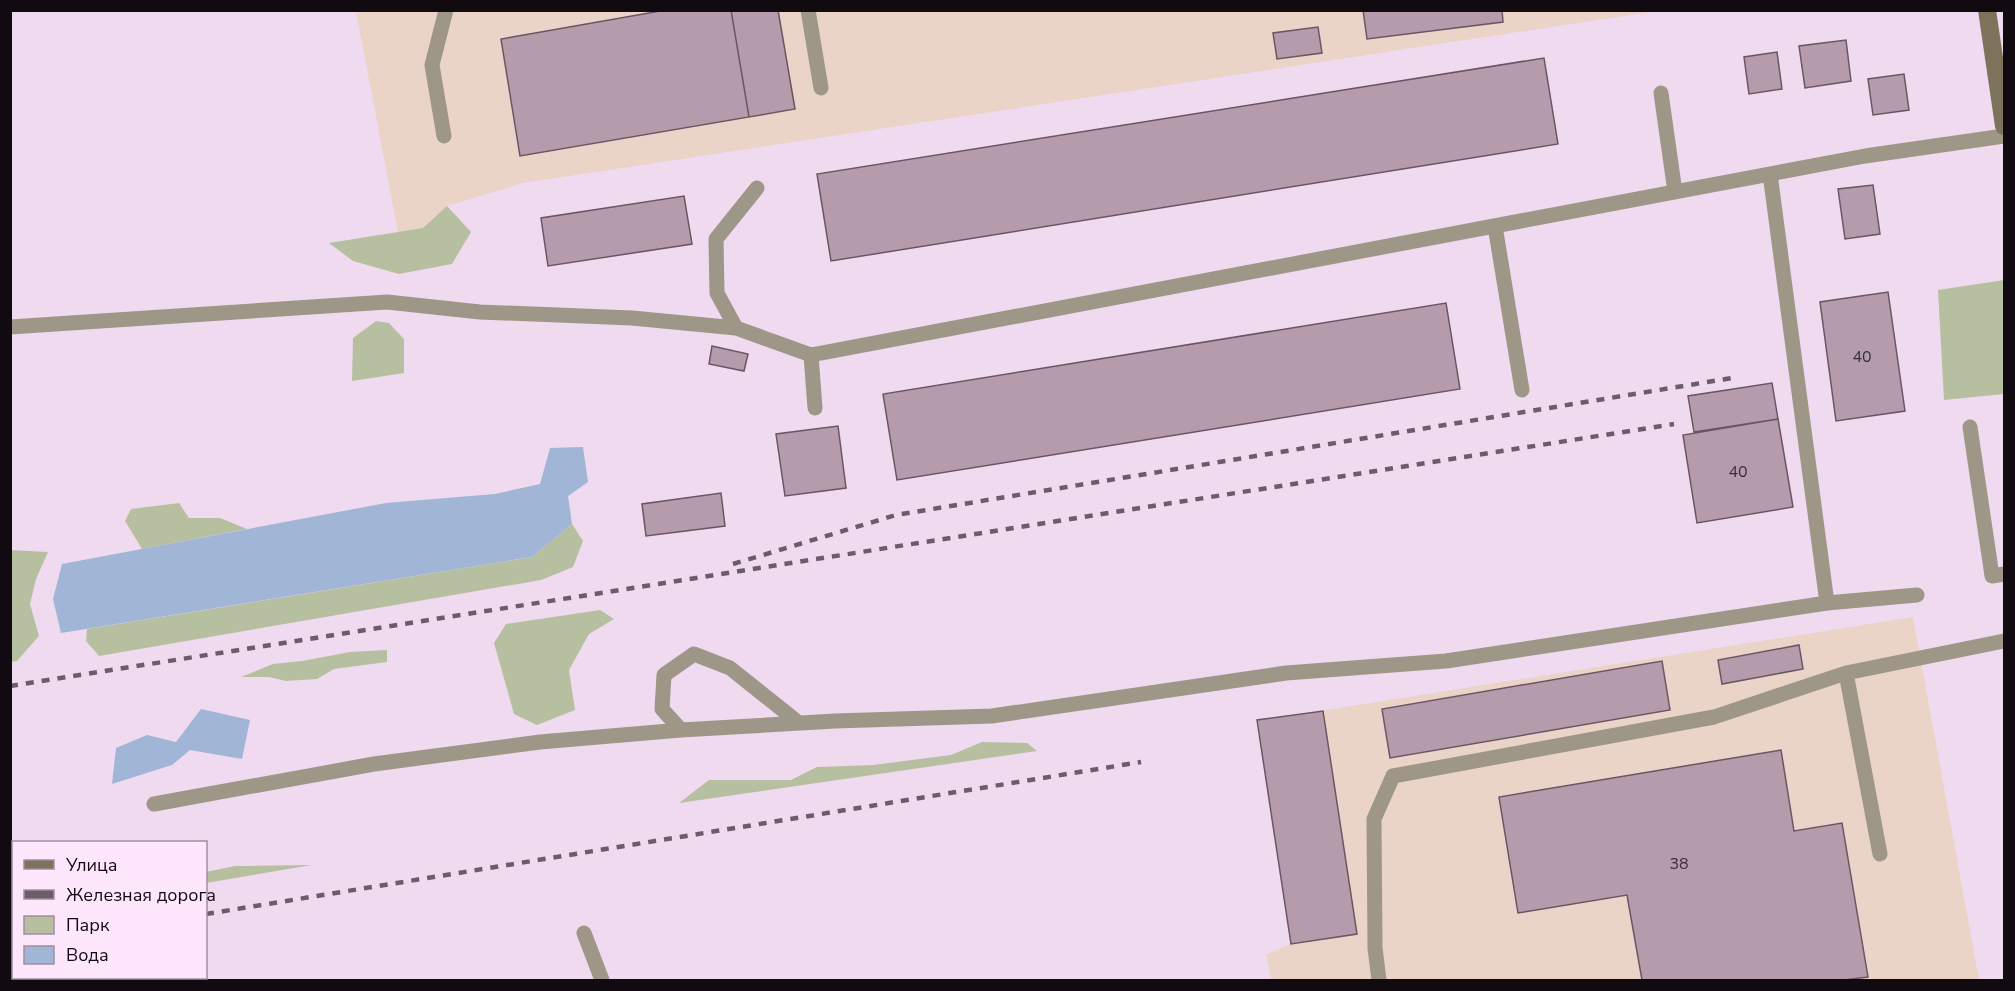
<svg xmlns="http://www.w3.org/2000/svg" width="2015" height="991" font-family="'Nunito Sans',sans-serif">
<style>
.industrial{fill:#ead3c7}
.green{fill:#b6c0a1}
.water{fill:#a1b5d7}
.building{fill:#b49cad;stroke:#6b5564;stroke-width:1.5}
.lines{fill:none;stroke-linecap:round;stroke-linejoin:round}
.lane{stroke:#9e9787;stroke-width:15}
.secondary{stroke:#7d735b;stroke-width:18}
.rail{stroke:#6a5d69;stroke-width:4.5;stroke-dasharray:8 8;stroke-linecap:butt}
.labels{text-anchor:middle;stroke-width:6;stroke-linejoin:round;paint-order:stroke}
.number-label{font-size:16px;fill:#3a2e38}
</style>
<rect width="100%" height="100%" fill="#f0daef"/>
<!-- industrial -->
<path class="industrial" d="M356,11H1657L523,183L447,206L423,228L398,232Z
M1913,617L1979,980H1271L1266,955L1291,944L1257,721Z"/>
<!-- green -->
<path class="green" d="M447,206L471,232L452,264L399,274L353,261L329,243L423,228Z
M2004,280V394L1944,400L1938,290Z
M376,321L389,323L404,339V373L352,381L353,338Z
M179,503L189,518H220L247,529L142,549L125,521L131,509Z
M572,524L583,541L573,567L541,580L99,656L86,641L87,629L532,557Z
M10,550L48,552L36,579L30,604L39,636L17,661L11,662Z
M600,610L614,619L589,634L569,670L575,710L537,725L514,714L494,643L506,624Z
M387,650V662L334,669L317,679L286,681L269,677H241L273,664L302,661L350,652Z
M982,742L1027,743L1037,751L679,803L709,780H791L817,767L873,765L951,755Z
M312,865L206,883V872L235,866Z"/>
<!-- water -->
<path class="water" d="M583,447L588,482L568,496L572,524L532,557L61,633L53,599L62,564L386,503L495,494L540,484L550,448Z
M201,709L250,720L242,759L190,750L172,765L112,784L116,748L147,735L176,742Z"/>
<!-- building -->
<path class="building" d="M666,10H731L749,117L520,156L501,39Z
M731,10H778L795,109L749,117Z
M1363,10H1502L1503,22L1367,39Z
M1318,27L1322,53L1277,59L1273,33Z
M1846,40L1851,81L1805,88L1799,46Z
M1777,52L1782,89L1749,94L1744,57Z
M1544,58L1558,144L831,261L817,174Z
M1904,74L1909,110L1873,115L1868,79Z
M1873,185L1880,234L1845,239L1838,189Z
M684,196L692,244L548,266L541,218Z
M1888,292L1905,411L1836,421L1820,302Z
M1446,303L1460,389L897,480L883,394Z
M712,346L748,354L744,371L709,364Z
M1772,383L1778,419L1694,432L1688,396Z
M1778,419L1793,507L1697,523L1683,435Z
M838,426L846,488L785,496L776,434Z
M721,493L725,526L646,536L642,504Z
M1799,645L1803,669L1722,684L1718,660Z
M1662,661L1670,710L1390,758L1382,709Z
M1323,711L1357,934L1291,944L1257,720Z
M1781,750L1794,831L1842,823L1868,977L1844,980H1642L1627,895L1518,913L1499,797Z"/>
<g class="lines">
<!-- lane -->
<path class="lane" d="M808,10L821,88
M1661,93L1675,192
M444,136L432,65L446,10
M1770,174L1827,603
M1495,226L1522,390
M10,327L387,302L480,312L632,318L736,328L811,355L1865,156L2004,136
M736,328L717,293L716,239L757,188
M811,355L815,408
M1970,427L1992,576L2004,574
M1846,673L1880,854
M681,730L662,709L664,675L694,654L730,668L799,723
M154,804L374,764L540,742L681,730L835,721L992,716L1286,673L1446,661L1827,603L1917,595
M584,933L602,980
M1379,980L1375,948L1374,819L1393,776L1714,717L1846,673L2004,641"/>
<!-- secondary -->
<path class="secondary" d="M1987,10L2004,126"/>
<!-- rail -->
<path class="rail" d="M733,564L896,515L1738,377
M10,686L1674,424
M206,914L1141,762
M10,946H14"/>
</g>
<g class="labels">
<!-- number labels -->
<g class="number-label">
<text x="1862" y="362">40</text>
<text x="1738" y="477">40</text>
<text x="1679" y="869">38</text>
</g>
</g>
<!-- border -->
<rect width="2015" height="991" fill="none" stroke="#120a11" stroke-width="24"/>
<!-- legend -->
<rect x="12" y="841" width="195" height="138" fill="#fee7fc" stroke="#a08f9e" stroke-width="1.5"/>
<rect x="24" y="860" width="30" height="9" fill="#7d735b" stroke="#a08f9e" stroke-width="1.5"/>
<text x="66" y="871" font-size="18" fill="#120a11">Улица</text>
<rect x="24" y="890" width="30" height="9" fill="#6a5d69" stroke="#a08f9e" stroke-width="1.5"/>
<text x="66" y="901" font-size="18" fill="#120a11">Железная дорога</text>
<rect x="24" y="916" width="30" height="18" fill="#b6c0a1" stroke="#a08f9e" stroke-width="1.5"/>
<text x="66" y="931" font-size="18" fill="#120a11">Парк</text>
<rect x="24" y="946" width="30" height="18" fill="#a1b5d7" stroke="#a08f9e" stroke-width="1.5"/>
<text x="66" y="961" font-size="18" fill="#120a11">Вода</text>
</svg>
